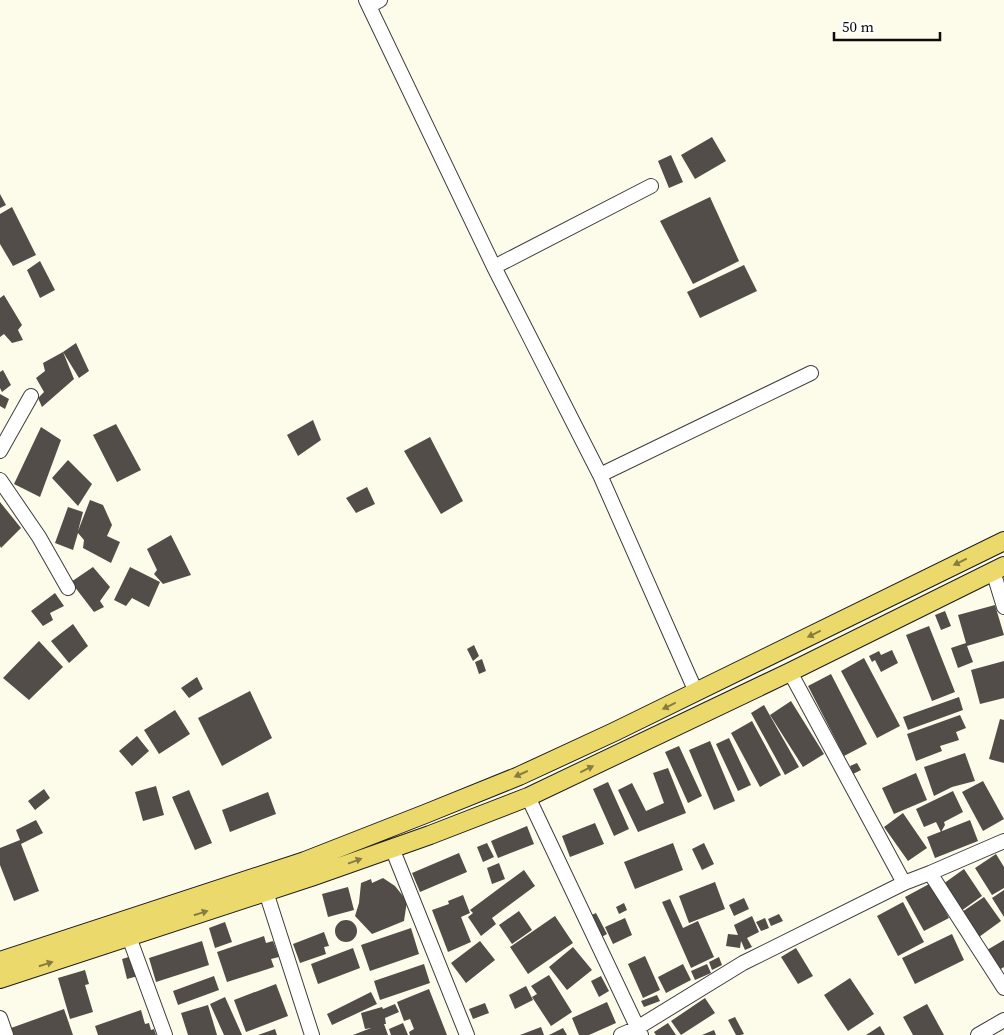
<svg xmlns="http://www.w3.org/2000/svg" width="1004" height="1035" font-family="'Source Serif 4',serif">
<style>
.building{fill:#524d48}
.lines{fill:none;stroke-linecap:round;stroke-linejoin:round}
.minor-casing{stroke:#3e3e3e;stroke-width:16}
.major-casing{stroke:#1c1c1c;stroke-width:20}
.minor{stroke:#fff;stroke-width:14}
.major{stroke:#ecd96b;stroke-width:18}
.oneway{fill:#877c40}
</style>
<rect width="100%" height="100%" fill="#fdfbea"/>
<!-- building -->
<path class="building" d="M712,137L726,161L695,179L681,155Z
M671,155L683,182L669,188L658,161Z
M0,194L6,205L0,208Z
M710,197L739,261L693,284L660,221Z
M12,207L36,255L13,266L0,244V214Z
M40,261L55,290L40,298L27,270Z
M744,265L757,291L700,318L687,292Z
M4,295L22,325L18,330L23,340L12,343L4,334L0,337V298Z
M76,343L89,371L79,378L63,352L74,379L42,407L38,398L44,392L36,378L45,371L43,363L63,352Z
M3,370L11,385L2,392L0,388V372Z
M0,394L9,399L5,409L0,406Z
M313,420L321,440L298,456L287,435Z
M116,424L141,470L117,482L93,435Z
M41,427L61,440L40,497L14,484Z
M430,437L463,501L441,514L404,451Z
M68,460L92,484L78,506L52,478Z
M367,487L375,504L356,513L346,498Z
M90,500L103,505L112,525L107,536L120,542L111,563L83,548L84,540L78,533L73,550L55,543L68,507L83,512L78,531Z
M0,502L21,528L1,548L0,546Z
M171,535L191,575L163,584L154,574L157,570L147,549Z
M93,567L110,587L100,601L104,607L94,612L71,582Z
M130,567L160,582L149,607L132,598L126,606L114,600Z
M55,593L64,606L50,613L53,620L43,626L31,611Z
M995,605L1004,635L967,646L973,662L958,668L951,648L966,643L958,615Z
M945,611L951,626L941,630L935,615Z
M73,624L88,646L69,663L51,641Z
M929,626L955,692L932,701L906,635Z
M39,641L63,667L29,700L3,678Z
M474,645L479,656L473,661L467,649Z
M892,650L898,663L881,672L875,660L872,662L869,656L879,651L881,655Z
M864,658L900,726L877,738L841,671Z
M482,659L486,671L479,674L475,662Z
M1004,661V698L980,704L971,670Z
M831,674L867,744L844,756L808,686Z
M197,677L203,689L189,698L181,688Z
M250,691L272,738L222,766L198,718Z
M959,697L963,710L908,730L903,717Z
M791,701L824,754L803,767L770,715Z
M764,705L799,767L785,775L751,713Z
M175,710L190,734L159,754L144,730Z
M960,715L966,728L956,732L959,740L940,746L942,751L916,761L907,734Z
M1000,719L1004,720V763L989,759Z
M752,721L781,775L760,787L731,733Z
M137,736L149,751L132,766L119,751Z
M729,738L751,785L738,791L716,744Z
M710,741L735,801L714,810L689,750Z
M679,746L702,796L688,803L665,752Z
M965,753L975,781L952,787L934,796L924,767Z
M857,763L861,770L853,774L850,766Z
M668,768L686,813L638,832L618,790L632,783L646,811L664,803L653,773Z
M916,773L927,800L894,814L882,788Z
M983,781L1004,819L983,831L962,792Z
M608,782L629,829L614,836L593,789Z
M156,786L164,815L143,821L135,792Z
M44,789L50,798L35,810L28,801Z
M189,790L212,843L195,850L172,797Z
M953,791L963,812L944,822L945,825L941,832L936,822L924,827L916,809Z
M268,792L276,814L230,832L222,810Z
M903,813L927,848L908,861L884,827Z
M36,820L43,833L21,844L39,891L14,901L0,865V848L20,840L16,830Z
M970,820L978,841L935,858L927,837Z
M595,823L604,844L570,857L562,836Z
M527,826L534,844L498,858L491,841Z
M487,843L494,857L483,862L477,847Z
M673,843L683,870L635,889L624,862Z
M704,843L714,864L702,870L692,849Z
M459,853L467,872L420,892L412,873Z
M996,854L1004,867V888L992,895L975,868Z
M499,863L505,879L492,884L487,868Z
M964,869L982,896L961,911L943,884Z
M524,870L535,886L492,918L496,924L481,936L468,917L473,913L470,910Z
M383,878L395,886L407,901L404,921L372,934L355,916L359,903L361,883L371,879L372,883Z
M715,882L725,909L689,923L679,896Z
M931,883L949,918L924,931L905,897Z
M348,887L354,910L328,917L322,894Z
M1004,890V917L992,898Z
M463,895L470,913L461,917L471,942L448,952L432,910L449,904L448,901Z
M984,897L1001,921L979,937L962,912Z
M744,898L749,909L734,916L729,905Z
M670,899L683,928L698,921L714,957L691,968L662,902Z
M903,902L924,942L898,956L877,916Z
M624,903L627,910L619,914L616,907Z
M519,911L532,930L512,944L499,925Z
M596,913L607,934L596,940L585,918Z
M779,914L783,921L771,926L768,919Z
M555,916L573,943L528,974L510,947Z
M752,916L759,932L747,938L752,947L745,950L741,941L740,948L726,946L728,934L738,935L734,925Z
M625,918L632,935L613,944L605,927Z
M765,918L769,928L761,931L756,922Z
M335 931a11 11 0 1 1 22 0a11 11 0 1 1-22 0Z
M225,922L232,942L215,948L209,928Z
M411,928L419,954L370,971L361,945Z
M324,932L329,946L324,947L326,954L300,963L293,944Z
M952,934L964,960L915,984L902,958Z
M264,936L266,943L273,941L279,957L271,959L274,967L227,982L217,952Z
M1004,940V967L999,970L987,950Z
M202,941L209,965L156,982L149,958Z
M480,941L495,960L466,983L451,963Z
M573,947L592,970L567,990L549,967Z
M353,948L360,968L318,984L311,964Z
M796,948L813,976L798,984L781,957Z
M132,956L138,976L127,979L122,959Z
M645,956L660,990L643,998L628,964Z
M719,957L722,965L712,970L709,962Z
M424,964L430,983L380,1000L374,981Z
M683,964L691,980L666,993L658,977Z
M707,964L711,973L695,980L691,971Z
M85,970L89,984L85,985L93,1012L70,1019L58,978Z
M549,975L572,1012L551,1026L532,997L537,994L531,986Z
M214,976L219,990L178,1005L173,991Z
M601,976L609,991L599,997L591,981Z
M850,978L874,1014L848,1031L824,995Z
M276,984L288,1016L246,1032L234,1000Z
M526,986L533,1000L515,1009L509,995Z
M429,989L447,1035H410L409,1032L414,1029L410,1019L404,1021L397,1002Z
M371,992L377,1004L332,1025L327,1014Z
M657,995L660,1001L644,1007L641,1001Z
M225,997L242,1035H224L210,1004Z
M705,998L715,1013L681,1035L671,1021Z
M607,1002L616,1023L589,1035H579L572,1018Z
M485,1003L489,1013L473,1019L469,1009Z
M395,1004L399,1012L385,1018L386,1024H384L388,1035H353L371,1028L365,1029L361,1013L382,1007L383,1009Z
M927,1004L944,1035H913L903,1017Z
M208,1005L217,1035H188L181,1013Z
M64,1009L73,1035H14L11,1028Z
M141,1010L145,1024L149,1023L151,1030L154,1029L156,1035H98L95,1026Z
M735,1017L744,1034L741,1035H736L728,1020Z
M403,1023L408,1035H391L389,1029Z
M668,1023L676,1035H656L654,1032Z
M880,1026L885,1035H866Z
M541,1027L544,1035H520Z
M563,1028L567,1035H549Z
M275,1029L277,1035H258Z
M714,1030L716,1035H702Z"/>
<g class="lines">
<defs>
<path id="minor" d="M366,0L494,267L600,475L696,692
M369,6L380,0
M494,267L651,186
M0,451L31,396
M600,475L811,373
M0,480L39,537L68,588
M993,571L1004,607
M790,672L904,883
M528,797L641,1035
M392,848L467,1035
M930,873L1004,988
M266,892L312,1035
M129,937L165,1035
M0,1018L6,1035
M621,1035L637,1028L743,963L904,883L930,873L1004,841
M978,1035L1004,1020"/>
<path id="major" d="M0,961L305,861L425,814L519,776L614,732L1004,541
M0,979L311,877L430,835L528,797L790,672L1004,566"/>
</defs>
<!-- minor casing -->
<use href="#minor" class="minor-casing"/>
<!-- major casing -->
<use href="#major" class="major-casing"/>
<!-- minor -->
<use href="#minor" class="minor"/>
<!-- major -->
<use href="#major" class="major"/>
</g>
<!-- one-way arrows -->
<defs><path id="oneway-solid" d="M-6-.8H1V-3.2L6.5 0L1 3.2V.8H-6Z" transform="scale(1.25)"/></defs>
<g class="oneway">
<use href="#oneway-solid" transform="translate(960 562) rotate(154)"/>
<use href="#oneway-solid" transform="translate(814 634) rotate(154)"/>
<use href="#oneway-solid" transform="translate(669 706) rotate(154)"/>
<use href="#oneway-solid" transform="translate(587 769) rotate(-26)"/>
<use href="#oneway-solid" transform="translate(521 774) rotate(156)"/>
<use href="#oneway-solid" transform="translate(355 861) rotate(-20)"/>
<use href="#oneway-solid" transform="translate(201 913) rotate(-18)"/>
<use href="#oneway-solid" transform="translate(46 964) rotate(-18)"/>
</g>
<!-- scale -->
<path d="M834 32v8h106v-8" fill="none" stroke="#0b0b0b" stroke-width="2.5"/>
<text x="842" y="32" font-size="15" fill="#0b0b0b" stroke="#ffffff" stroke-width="4" paint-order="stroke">50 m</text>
</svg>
